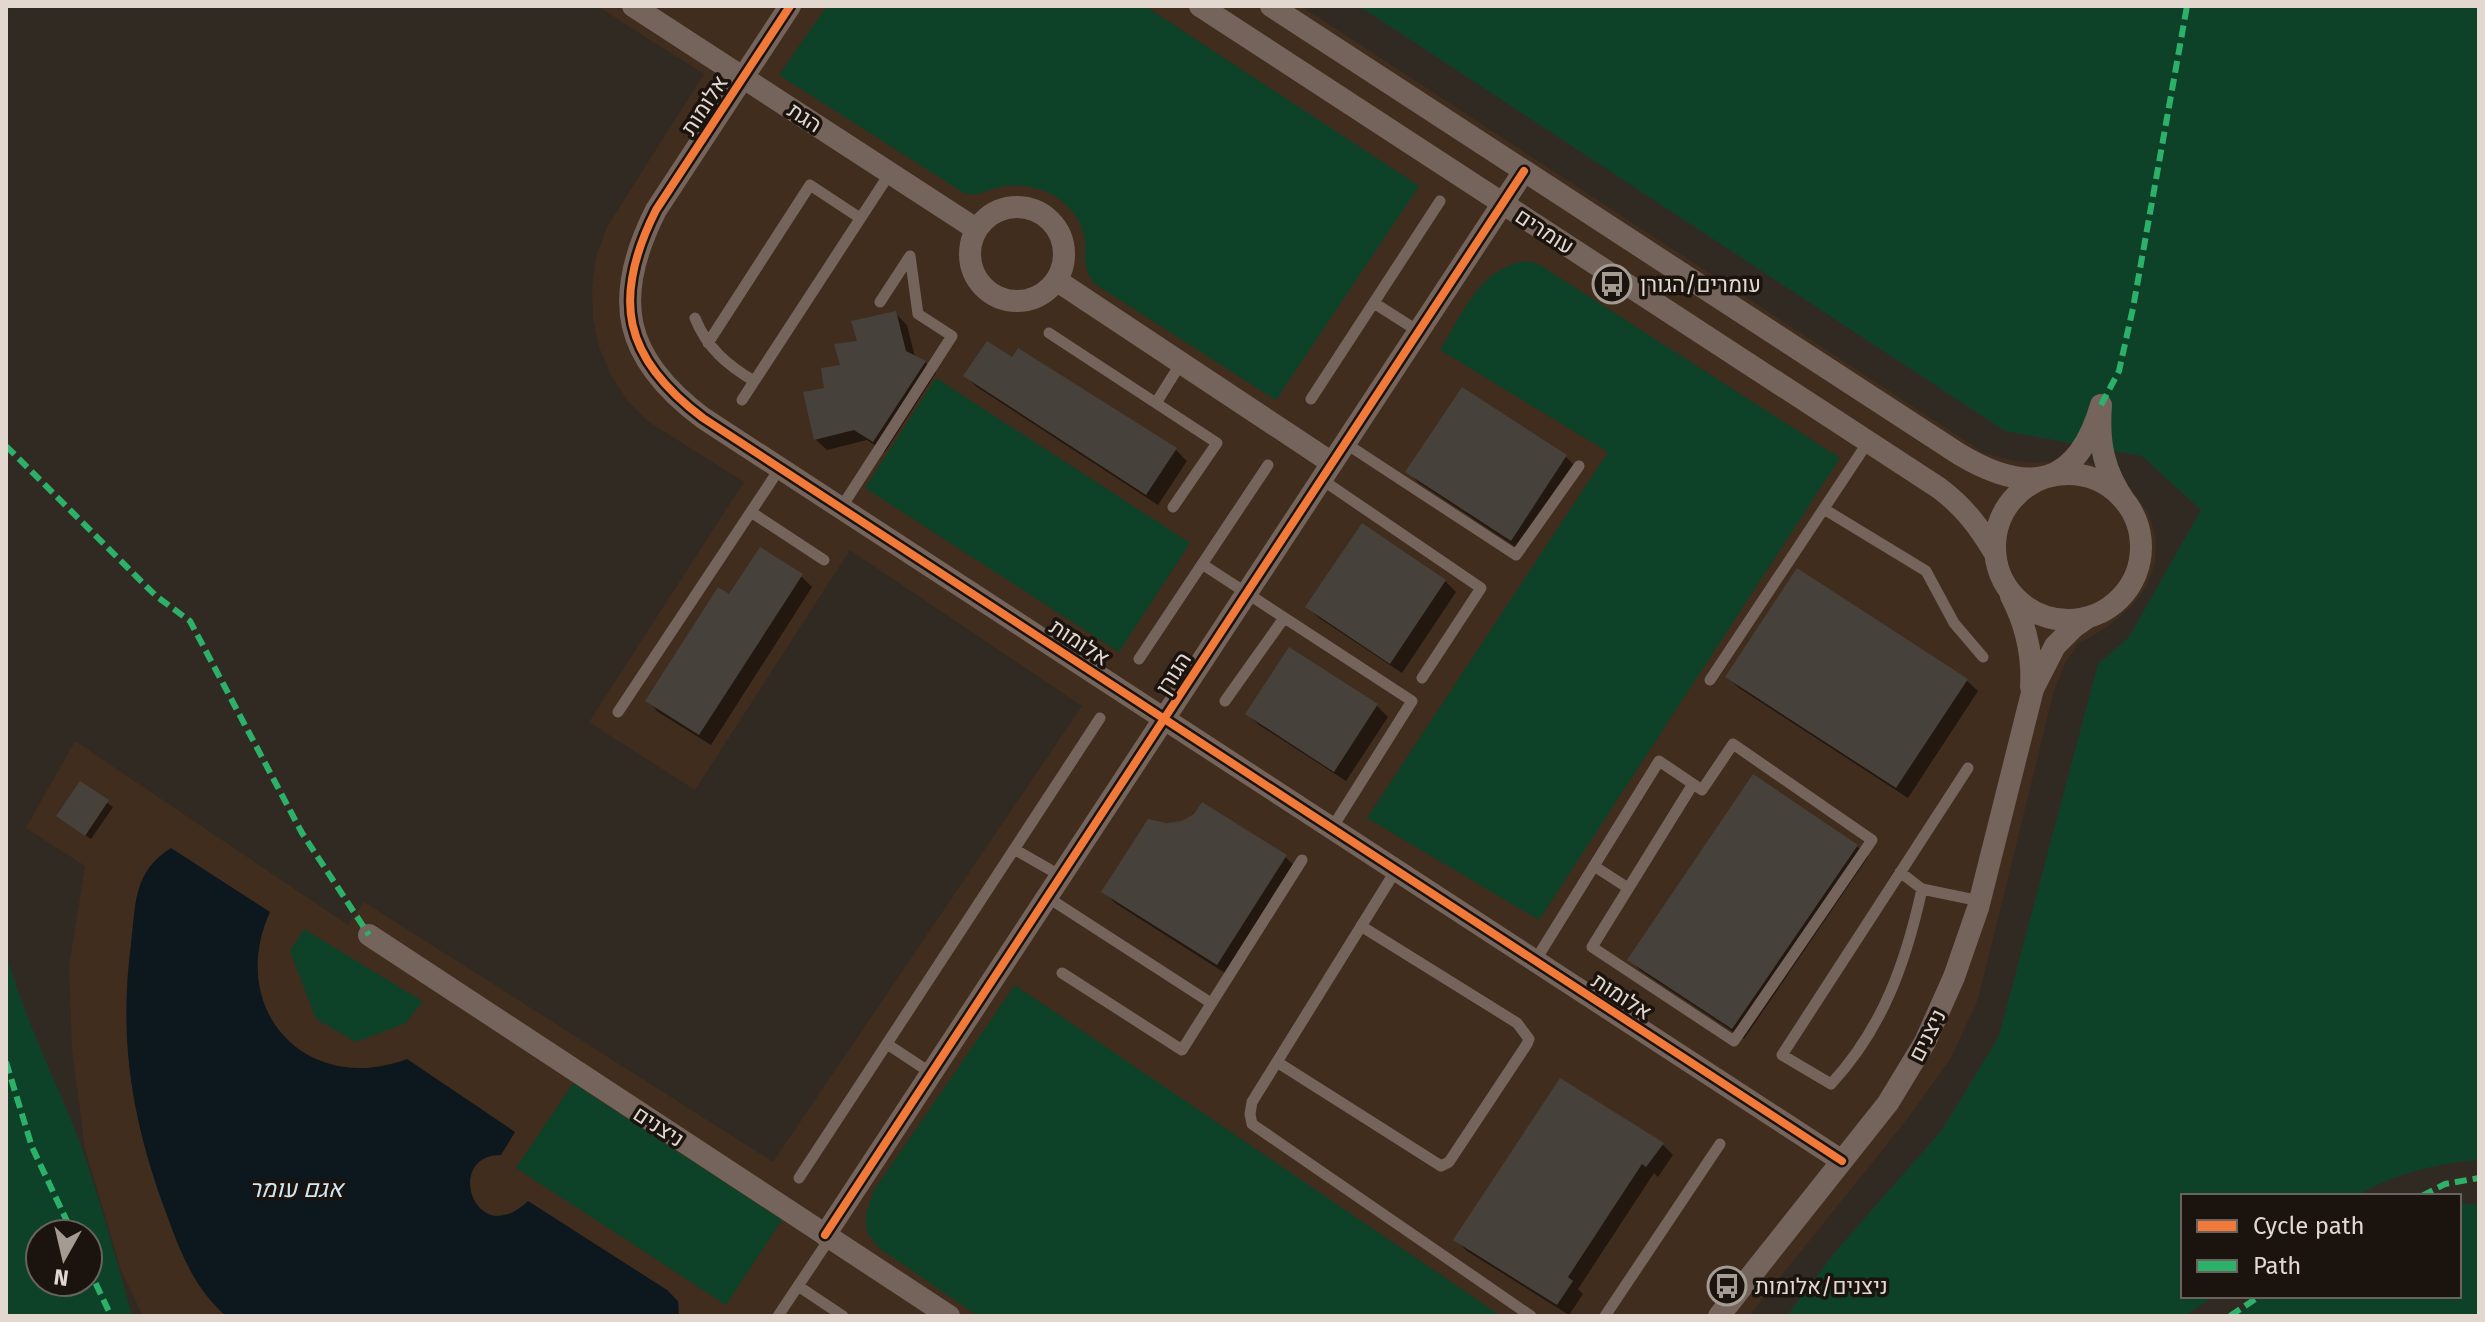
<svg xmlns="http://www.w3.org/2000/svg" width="2485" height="1322" font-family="'Fira Sans',Heebo,sans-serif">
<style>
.built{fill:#402d1e}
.green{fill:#0d4229;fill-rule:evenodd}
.water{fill:#0c171e}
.shadow{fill:#0007}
.building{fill:#47413b}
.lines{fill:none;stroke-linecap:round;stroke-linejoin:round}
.lane{stroke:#75645b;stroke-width:11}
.street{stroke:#75645b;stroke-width:22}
.quiet{stroke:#2db169;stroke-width:6;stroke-dasharray:12 6;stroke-linecap:butt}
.cycleway-casing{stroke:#1a130e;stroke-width:13}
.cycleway{stroke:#f17a3a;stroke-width:8}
.labels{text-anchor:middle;stroke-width:7;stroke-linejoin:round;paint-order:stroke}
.street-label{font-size:22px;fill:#e2d8d0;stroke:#1a130e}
.poi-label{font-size:22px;fill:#e2d8d0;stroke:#1a130e;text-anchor:start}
.water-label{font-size:24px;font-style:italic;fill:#d0e6f3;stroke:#1a130e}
</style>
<rect width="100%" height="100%" fill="#312a23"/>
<!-- built -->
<path class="built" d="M597,6H1301L1984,453L2015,461L2035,463L2068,459L2103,465L2123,478L2150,516L2156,540L2155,564L2146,587L2131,607L2107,627L2078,644L2065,663L2054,691L1978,999L1951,1058L1908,1118L1749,1316H143L121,1270L85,1148L72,1049L69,966L85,866L26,828L75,741L348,925L364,902L773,1162L1082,706L850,550L695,790L589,722L744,482L649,422L627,400L611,375L599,347L593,318L592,288L596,257L607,227L704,74Z"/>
<!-- green -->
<path class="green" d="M827,6H1145L1419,186L1276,400L1095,284C1083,271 1086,260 1085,243C1084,218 1062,195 1038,189C1026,185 1012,184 1000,187C987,190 978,197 964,193L779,75Z
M1359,6H2479V1160C2443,1162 2388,1175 2358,1196H2183V1296H2214L2185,1316H1787L1835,1252L1942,1130L1999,1036L2098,664L2129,637L2201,510L2142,456L2005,431Z
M1528,261L1540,265L1840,458L1539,920L1367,818L1608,452L1440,350C1463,313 1480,266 1528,261Z
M936,378L1190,543L1119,652L865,488Z
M304,929L422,1001H423L406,1023L356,1042L316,1019L290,951Z
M6,953C24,1020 57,1081 81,1146C101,1202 116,1259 132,1316H6ZM88,1234V1282H40V1234Z
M1015,985L1501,1316H978L879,1248L868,1234L866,1225V1214L874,1190Z
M573,1083L782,1220L726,1305L516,1168Z
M2459,1203L2479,1205V1316H2234L2263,1296H2459Z"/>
<!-- water -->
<path class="water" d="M171,848L270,912C226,1009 306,1097 407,1059L515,1132L501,1155C443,1155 475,1252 528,1201L667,1290L678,1301L679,1316H226C196,1290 181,1255 168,1218C133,1125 118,1043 131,944C136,903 133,872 171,848Z"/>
<!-- shadow -->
<path class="shadow" d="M896,314L907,325L915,357L925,362L936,373L885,452L867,440L827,450L815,439L826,390L859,342Z
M966,376L1176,450L1187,461L1158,505L977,387Z
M1566,457L1577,468L1522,551L1419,483L1408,472Z
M801,576L812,587L711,745L658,712L647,700L730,597Z
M1445,581L1456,592L1402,673L1319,618L1308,607Z
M1727,677L1966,680L1978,691L1908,798L1739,688Z
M1377,706L1388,717L1346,781L1259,725L1248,714Z
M80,784L113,807L91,839L64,821Z
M1183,823L1285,857L1297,868L1228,975L1115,903L1104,891L1166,825Z
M1857,846L1868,857L1744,1039L1641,971L1630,960Z
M1662,1144L1673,1155L1658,1177L1654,1173L1578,1289L1583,1294L1569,1315L1467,1251L1456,1240Z"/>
<!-- building -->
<path class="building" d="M896,311L906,351L926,361L873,442L854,430L814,440L803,392L824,388L821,368L840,365L834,344L857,341L851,321Z
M987,341L1012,357L1018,348L1177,448L1146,495L963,376Z
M1462,387L1567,455L1511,541L1405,472Z
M1362,523L1446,580L1390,664L1305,607Z
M760,547L803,574L699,735L645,701L718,587L729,594Z
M1797,568L1968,679L1896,788L1725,677Z
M1289,647L1378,704L1334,772L1245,714Z
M1753,774L1858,845L1732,1029L1627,960Z
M80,781L109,800L85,836L56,816Z
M1202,802L1287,855L1217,965L1101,892L1148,819L1166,823L1182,821L1194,814Z
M1560,1078L1664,1143L1646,1167L1642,1164L1568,1277L1573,1281L1557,1305L1453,1240Z"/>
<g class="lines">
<!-- lane -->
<path class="lane" d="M1374,303L1418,331
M695,318C707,348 727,365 754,381
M1049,333L1217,443L1173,507
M708,343L810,185L860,218
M1311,399L1440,201
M742,400L890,173
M1156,403L1181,363
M1345,443L1516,555L1579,466
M1321,479L1481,588L1422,678
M841,508L952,336L918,314L910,256L880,302
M1824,509L1926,571L1954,623L1983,657
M751,512L824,560
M1202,564L1412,701L1332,828
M1139,659L1268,465
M1710,680L1868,442
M1225,701L1284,618
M618,712L780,468
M1014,849L1061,876
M1594,866L1628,888
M1396,870L1252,1102L1250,1114L1252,1124L1531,1316
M1900,872L1922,889L1980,901
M1922,889C1906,962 1883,1028 1831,1084L1782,1055L1968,768
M1047,897L1211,1003
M1535,961L1659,761L1702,790L1733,744L1872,840L1734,1041L1592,947L1693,784
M1062,973L1182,1050L1302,860
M887,1044L931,1073
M1277,1062L1441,1166L1449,1162L1527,1044L1529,1039L1517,1023L1361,926
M799,1178L1100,718
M798,1286L843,1316
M778,1316L830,1238
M1605,1316L1720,1144"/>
<!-- street -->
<path class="street" d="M633,6L976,229
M790,6L656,210C611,299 623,358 703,418L1842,1161
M1200,6L1939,488C1963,506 1978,525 1994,552
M1271,6L1959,454C2029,496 2077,487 2101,405C2098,444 2104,472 2126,503
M970 254a47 47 0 1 1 94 0a47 47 0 1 1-94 0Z
M1056,280L1332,463
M1995 547a73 73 0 1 1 146 0a73 73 0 1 1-146 0Z
M2011,596C2026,625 2033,655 2031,687
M369,935L949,1316
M825,1235L1524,171
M1719,1316L1888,1103L1925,1042L1954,977L1978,908L2033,689L2055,646L2074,627L2087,618"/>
<!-- quiet -->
<path class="quiet" d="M2101,405L2119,371L2133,308L2187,6
M6,446L156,596L190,621L302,833L369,935
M6,1062L32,1147L73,1234
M2422,1196L2445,1184L2479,1178
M88,1267L111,1316
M2230,1316L2260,1296"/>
<defs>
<path id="cycleway" d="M790,6L656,210C611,299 623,358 703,418L1842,1161
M825,1235L1524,171"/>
</defs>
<!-- cycleway casing -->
<use href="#cycleway" class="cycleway-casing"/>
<!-- cycleway -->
<use href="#cycleway" class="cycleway"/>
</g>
<!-- icons -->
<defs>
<symbol id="bus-ring" viewBox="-11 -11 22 22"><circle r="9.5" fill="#1a130e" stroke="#a49b93" stroke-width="1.5"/><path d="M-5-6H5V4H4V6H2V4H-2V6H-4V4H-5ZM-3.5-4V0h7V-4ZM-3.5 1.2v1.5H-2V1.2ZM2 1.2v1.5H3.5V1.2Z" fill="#a49b93"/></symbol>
</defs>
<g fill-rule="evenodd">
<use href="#bus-ring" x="1590" y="262" width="44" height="44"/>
<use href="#bus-ring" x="1705" y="1264" width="44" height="44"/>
</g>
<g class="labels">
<!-- street labels -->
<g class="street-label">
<text transform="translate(704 105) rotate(-57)" y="8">אלומות</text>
<text transform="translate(805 117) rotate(33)" y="8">הגת</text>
<text transform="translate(1545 231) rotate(33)" y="8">עומרים</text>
<text transform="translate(1080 642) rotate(33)" y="8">אלומות</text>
<text transform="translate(1173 673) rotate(-57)" y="8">הגורן</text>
<text transform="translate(1622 996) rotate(33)" y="8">אלומות</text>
<text transform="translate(1927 1035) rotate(-63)" y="8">ניצנים</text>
<text transform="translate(659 1126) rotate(33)" y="8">ניצנים</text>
</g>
<!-- poi labels -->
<g class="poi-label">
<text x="1640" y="292">עומרים/הגורן</text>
<text x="1755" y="1294">ניצנים/אלומות</text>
</g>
<!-- water labels -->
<g class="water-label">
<text x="296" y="1197">אגם עומר</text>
</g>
</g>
<!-- border -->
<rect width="2485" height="1322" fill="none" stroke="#e2d8d0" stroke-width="16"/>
<!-- legend -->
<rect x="2181" y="1194" width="280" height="104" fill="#1a130e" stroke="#6a625c" stroke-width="2"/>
<rect x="2197" y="1220" width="40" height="12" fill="#f17a3a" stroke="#6a625c" stroke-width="2"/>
<text x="2253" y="1234" font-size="24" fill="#e2d8d0">Cycle path</text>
<rect x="2197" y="1260" width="40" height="12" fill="#2db169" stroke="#6a625c" stroke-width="2"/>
<text x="2253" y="1274" font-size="24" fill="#e2d8d0">Path</text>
<!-- north arrow -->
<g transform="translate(64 1258) rotate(188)"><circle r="38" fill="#1a130e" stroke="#6a625c" stroke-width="2"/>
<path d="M0-6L14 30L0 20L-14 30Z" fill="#a49b93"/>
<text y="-12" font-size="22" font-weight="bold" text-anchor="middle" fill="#e2d8d0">N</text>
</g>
</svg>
